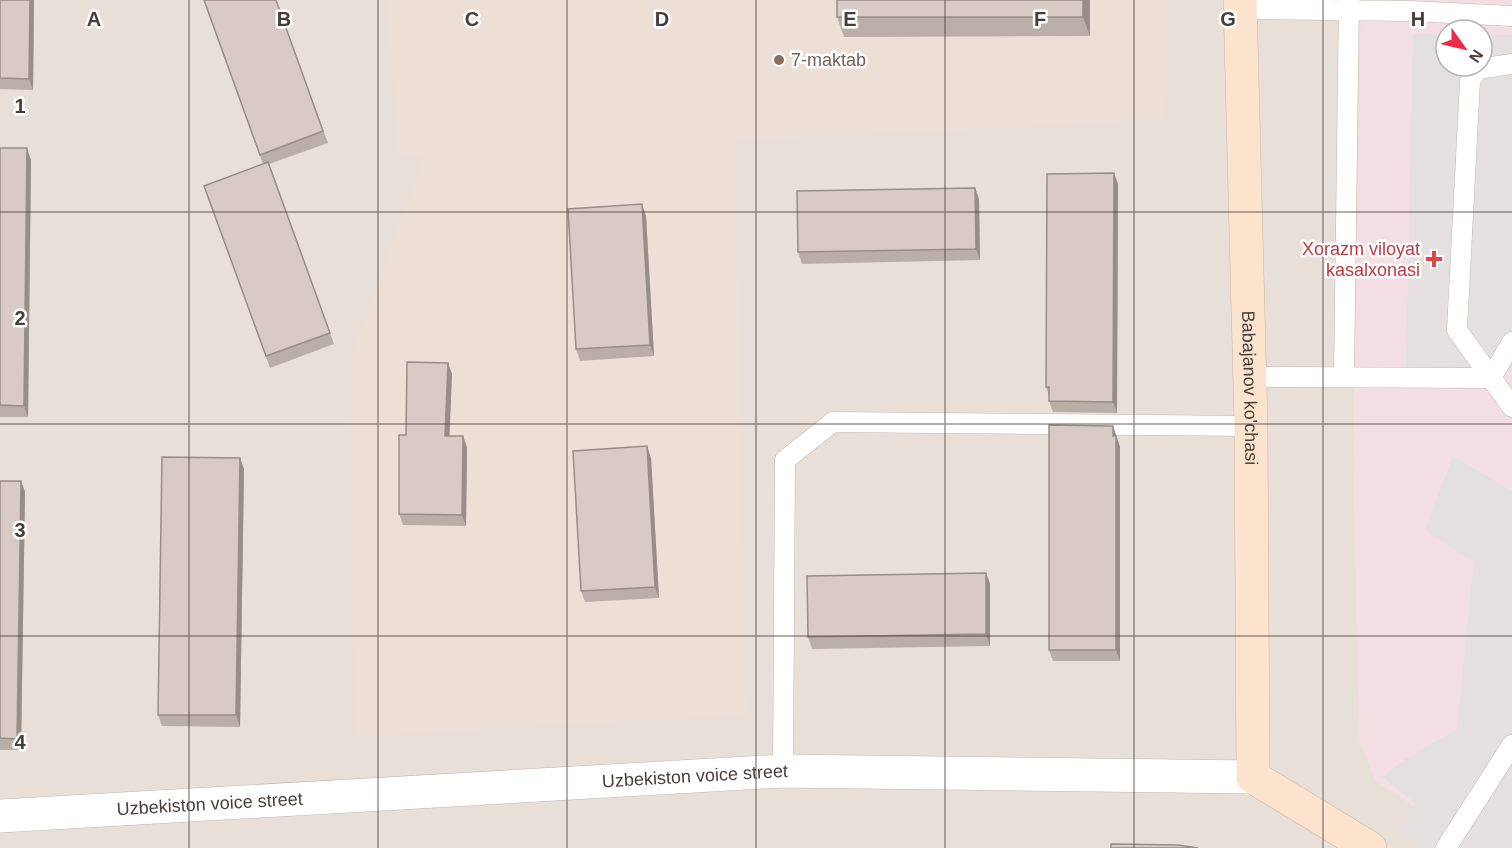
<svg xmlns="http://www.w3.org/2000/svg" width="1512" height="848" font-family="Arial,sans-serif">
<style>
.residential{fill:#e8dfd9;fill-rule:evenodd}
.education{fill:#ecdfd6}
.medical{fill:#f3dfe3;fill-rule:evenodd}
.parking{fill:#e3e0df}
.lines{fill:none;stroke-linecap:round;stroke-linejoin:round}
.lane-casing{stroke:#c2b7b1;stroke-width:21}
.street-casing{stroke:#c2b7b1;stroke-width:34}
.secondary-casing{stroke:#d3b6a0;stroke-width:34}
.lane{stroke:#fff;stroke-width:20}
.street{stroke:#fff;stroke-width:33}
.secondary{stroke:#fbe3ce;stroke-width:33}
.wall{fill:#baaea9}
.shaded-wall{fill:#978d89}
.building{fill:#d8cac4;stroke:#978d89;stroke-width:1.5}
.grid{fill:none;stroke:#483e39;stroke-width:1.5;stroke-opacity:0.55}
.education-dot{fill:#8d6e63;stroke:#fff;stroke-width:2}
.health-dot{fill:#e0444e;stroke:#fff;stroke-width:2}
.labels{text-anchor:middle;stroke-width:5;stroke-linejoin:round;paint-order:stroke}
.education-label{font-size:18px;fill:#785e54;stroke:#fff;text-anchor:start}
.health-label{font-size:18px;fill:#be3a42;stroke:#fff;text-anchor:end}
.street-label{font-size:18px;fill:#483e39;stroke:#fff}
.grid-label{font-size:20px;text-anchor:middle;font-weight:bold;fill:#483e39;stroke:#fff;stroke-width:5;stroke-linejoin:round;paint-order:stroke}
</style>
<rect width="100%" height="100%" fill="#f4eeeb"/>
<!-- residential -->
<path class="residential" d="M0,0H1512V848H0ZM1446,30H1482V66H1446Z"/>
<!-- education -->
<path class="education" d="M387,0H1169L1166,120L735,141L746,715L354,737L351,359L424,156L399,157Z"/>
<!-- medical -->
<path class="medical" d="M1361,0H1512V848H1480L1375,781L1359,739L1353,452ZM1446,30H1482V66H1446Z"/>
<!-- parking -->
<path class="parking" d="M1413,34H1446V66H1482V35H1512V371L1406,372Z
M1453,456L1512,491V848H1424L1399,832L1416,804L1383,777L1404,760L1457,729L1474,562L1425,530Z"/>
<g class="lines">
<defs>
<path id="lane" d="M1240,9L1411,11L1512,16
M1512,64L1478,69L1470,81L1457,330L1512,407
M1249,377L1491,378
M1344,377L1349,0
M1491,378L1512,342
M783,771L785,460L833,422L1251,426
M1446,848L1512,745"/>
<g id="street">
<path id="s1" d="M0,816L783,771L1253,777"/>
</g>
<g id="secondary">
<path id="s2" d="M1240,0L1251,426L1253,777L1370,848"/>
</g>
</defs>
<!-- lane casing -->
<use href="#lane" class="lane-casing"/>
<!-- street casing -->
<use href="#street" class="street-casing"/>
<!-- secondary casing -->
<use href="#secondary" class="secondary-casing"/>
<!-- lane -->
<use href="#lane" class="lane"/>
<!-- street -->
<use href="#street" class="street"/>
<!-- secondary -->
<use href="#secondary" class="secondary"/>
</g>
<!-- wall -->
<path class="wall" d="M0,0H34L33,90L0,89Z
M204,0H276L328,143L269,164L334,344L270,368L204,186L263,164Z
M837,0H1090V36L844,37L837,17Z
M0,148L31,160L28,417H0Z
M1118,184L1117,413L1053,412L1049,401V396L1046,387Z
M975,188L979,199L980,260L802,264L798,252Z
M646,216L654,356L580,361L576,349Z
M452,374L449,436L467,447L466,526L403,525L399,514L406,435Z
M1113,426L1120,447V661H1053L1049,650Z
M651,458L659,598L585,602L581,591Z
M244,469L240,727L162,726L158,715Z
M0,481H21L25,492L21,750H0Z
M986,573L990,584V646L812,649L808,637Z"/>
<!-- shaded-wall -->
<path class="shaded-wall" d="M30,0H34L33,90L29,79Z
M1083,0H1090V36L1083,17Z
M27,148L31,160L28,417L24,406Z
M1114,173L1118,184L1117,413L1113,402Z
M975,188L979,199L980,260L976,249Z
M642,204L646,216L654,356L650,345Z
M448,363L452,374L449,447L445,436Z
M1113,426L1120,447V661L1116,650Z
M463,436L467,447L466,526L462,515Z
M647,446L651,458L659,598L655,587Z
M240,458L244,469L240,727L236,715Z
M21,481L25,492L21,750L17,739Z
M986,573L990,584V646L986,634Z"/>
<!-- building -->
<path class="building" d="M0,0H30L29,79L0,78Z
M204,0H276L323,131L260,155Z
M837,0H1083V17H837Z
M0,148H27L24,406L0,405Z
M268,162L330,333L266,356L204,186Z
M1114,173L1113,402L1049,401V387H1046L1047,174Z
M975,188L976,249L798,252L797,191Z
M642,204L650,345L576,349L568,209Z
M407,362L448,363L445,436H463L462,515L399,514V435H406Z
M1049,425L1113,426V436H1116V650H1049Z
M647,446L655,587L581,591L573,451Z
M162,457L240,458L236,715H158Z
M0,481H21L17,739L0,738Z
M986,573V634L808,637L807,576Z
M1111,844L1178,845L1198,848H1111Z"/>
<!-- grid -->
<path class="grid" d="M189,0V848M378,0V848M567,0V848M756,0V848M945,0V848M1134,0V848M1323,0V848M0,212H1512M0,424H1512M0,636H1512"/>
<!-- markers -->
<circle class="education-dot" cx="779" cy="60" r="6"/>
<path class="health-dot" d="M1431 250h6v6h6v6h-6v6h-6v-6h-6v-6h6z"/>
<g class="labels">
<!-- education labels -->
<g class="education-label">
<text x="791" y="66">7-maktab</text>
</g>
<!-- health labels -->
<g class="health-label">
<text x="1420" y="255">Xorazm viloyat<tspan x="1420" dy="21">kasalxonasi</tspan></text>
</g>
<!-- street labels -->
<g class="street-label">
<text dy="6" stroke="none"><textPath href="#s2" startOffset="388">Babajanov ko'chasi</textPath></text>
<text dy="6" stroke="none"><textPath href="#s1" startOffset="696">Uzbekiston voice street</textPath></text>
<text dy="6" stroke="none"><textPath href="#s1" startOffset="210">Uzbekiston voice street</textPath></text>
</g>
</g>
<g class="grid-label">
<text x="94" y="26">A</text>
<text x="284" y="26">B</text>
<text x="472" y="26">C</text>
<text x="662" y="26">D</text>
<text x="850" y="26">E</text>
<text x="1040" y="26">F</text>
<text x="1228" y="26">G</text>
<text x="1418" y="26">H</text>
<text x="20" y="113">1</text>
<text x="20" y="325">2</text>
<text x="20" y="537">3</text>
<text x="20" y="749">4</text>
</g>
<!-- north arrow -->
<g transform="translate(1464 48) rotate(124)"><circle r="28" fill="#ffffff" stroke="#b6b2b0" stroke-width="1.5"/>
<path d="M0-4.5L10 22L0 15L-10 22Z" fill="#eb2b48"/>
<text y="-9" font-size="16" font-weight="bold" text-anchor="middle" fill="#483e39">N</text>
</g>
</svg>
